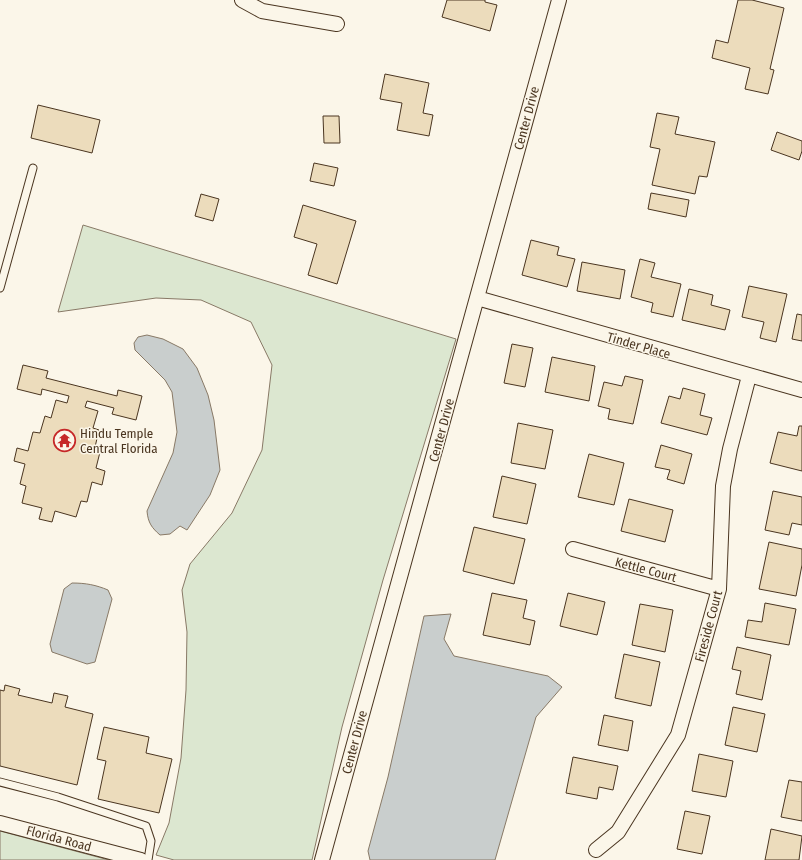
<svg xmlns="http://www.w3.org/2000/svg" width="802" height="860" font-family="'Fira Sans Condensed',sans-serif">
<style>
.green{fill:#dce7d0;stroke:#887966}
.water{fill:#c9cecd;stroke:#887966}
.building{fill:#ecdcbc;stroke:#4a3520}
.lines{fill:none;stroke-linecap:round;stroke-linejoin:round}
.service-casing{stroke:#4a3520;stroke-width:9}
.minor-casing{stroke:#4a3520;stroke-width:16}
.service{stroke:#fbf6e9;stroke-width:7}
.minor{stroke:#fbf6e9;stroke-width:14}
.labels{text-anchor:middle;stroke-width:3;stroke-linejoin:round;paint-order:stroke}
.street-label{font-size:13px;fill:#4a3520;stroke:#fbf6e9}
.poi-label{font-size:13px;fill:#4a3520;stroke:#fbf6e9;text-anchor:start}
</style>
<rect width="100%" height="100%" fill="#fbf6e9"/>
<!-- green -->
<path class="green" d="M83,225L456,339L383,580L342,727L312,860H174L156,855L169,823L181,758L186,690L187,632L182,590L190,564L232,513L262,450L272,365L251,322L201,300L156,298L58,312Z
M0,831L109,860H0Z"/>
<!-- water -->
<path class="water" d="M147,335L163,339L183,349L197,368L208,395L214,420L220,470L210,495L187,530L180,526L170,534L160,535C152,528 148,523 147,511L173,453L177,432L172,392L165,380L135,350L134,343L138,337Z
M72,583C86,583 96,585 108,590L112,599L95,662L87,664L52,652L50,644L64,589Z
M451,614L444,639L454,656L548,676L562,687L536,717L495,860H370L368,851L388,777L424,616Z"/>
<!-- building -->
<path class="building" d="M447,0H485V2L497,5L490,31L442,17Z
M738,0H752L784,8L770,69L774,70L768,94L745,89L750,68L712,58L716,40L728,43Z
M385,74L429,83L423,113L433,115L429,136L397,130L402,103L380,99Z
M38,105L100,120L92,153L31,138Z
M657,113L679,117L675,134L715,142L707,177L699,176L695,194L652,185L660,149L650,147Z
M323,116H339L340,143H324Z
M777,132L802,141V151L799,160L771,150Z
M314,163L338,168L334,186L310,181Z
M651,193L689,200L686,217L648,209Z
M201,194L219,199L213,221L195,216Z
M303,205L356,221L337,284L308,275L317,244L294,237Z
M531,240L559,247L557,255L575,259L567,287L522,275Z
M640,259L655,263L651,277L681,284L673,317L651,312L653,303L631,297Z
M582,262L625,270L620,299L577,291Z
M749,286L787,294L776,342L760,338L764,322L742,317Z
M689,289L713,295L711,305L730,310L725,330L682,320Z
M797,314L802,315V341L792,339Z
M512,344L533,348L525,387L504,383Z
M552,357L595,366L589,401L545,392Z
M23,365L48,371L46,378L117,396L118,390L142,396L136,420L112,414L114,408L87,401L85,407L98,411L93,428L99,430L95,447L101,448L96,468L105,471L102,485L92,482L87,502L81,501L76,517L55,511L52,522L39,519L42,508L22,503L26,486L20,484L25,464L14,461L17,448L28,451L33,432L40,433L45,416L51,418L56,400L67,403L69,396L42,389L41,395L17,389Z
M625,376L643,380L633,424L608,419L610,409L598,406L604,382L622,386Z
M683,388L705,394L700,415L712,418L707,435L661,423L669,396L680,399Z
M518,423L553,430L545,469L511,463Z
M799,426H802V471L770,463L778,432L797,436Z
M661,445L692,454L684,484L667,479L670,470L655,467Z
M589,454L624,463L614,505L578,497Z
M502,476L536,484L527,524L493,517Z
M773,491L802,497V525L792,523L789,535L765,530Z
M629,499L673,510L665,542L621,531Z
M474,527L525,539L514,584L463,571Z
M769,542L802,549V565L796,596L759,589Z
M492,593L527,600L523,618L535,621L530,645L483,635Z
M568,593L605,602L597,635L560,626Z
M765,603L796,609L789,645L745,637L748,620L762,622Z
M640,604L673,610L665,652L632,645Z
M737,647L771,655L762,700L736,694L741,671L732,669Z
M624,654L660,662L651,706L615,698Z
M5,685L20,689L18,695L52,703L54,693L68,696L65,707L93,714L77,785L0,766V690L4,691Z
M733,707L765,714L757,752L725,745Z
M604,715L633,721L628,751L598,745Z
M104,727L149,737L146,753L172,759L159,813L98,799L106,761L97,759Z
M699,754L733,761L726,797L692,791Z
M573,757L618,766L613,790L599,787L597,799L566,793Z
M789,780L802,782V821L781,817Z
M685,811L710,816L702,854L677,849Z
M771,829L802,836L799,860H765Z"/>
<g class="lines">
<defs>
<path id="service" d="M0,288L33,168
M0,782L58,797L146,826L151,841L148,860"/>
<path id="minor" d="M242,0L262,11L337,24
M477,298L802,390
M573,549L719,589
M0,823L141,860
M596,850L618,832L678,735L719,589L723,486L730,449L749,376
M322,860L559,0"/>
</defs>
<!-- service casing -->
<use href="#service" class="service-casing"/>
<!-- minor casing -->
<use href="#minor" class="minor-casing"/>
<!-- service -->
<use href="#service" class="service"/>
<!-- minor -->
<use href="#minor" class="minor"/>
</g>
<!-- icons -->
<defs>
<symbol id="temple-ring" viewBox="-11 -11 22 22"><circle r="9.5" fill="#fbf6e9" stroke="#c62828" stroke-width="1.5"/><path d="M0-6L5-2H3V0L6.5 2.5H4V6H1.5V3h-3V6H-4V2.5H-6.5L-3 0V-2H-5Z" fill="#c62828"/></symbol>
</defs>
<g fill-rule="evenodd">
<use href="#temple-ring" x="52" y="428" width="25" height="25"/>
</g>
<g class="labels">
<!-- street labels -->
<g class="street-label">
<text transform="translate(526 118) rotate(-75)" y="5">Center Drive</text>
<text transform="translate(639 345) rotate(16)" y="5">Tinder Place</text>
<text transform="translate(441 430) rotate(-75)" y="5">Center Drive</text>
<text transform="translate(646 569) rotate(15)" y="5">Kettle Court</text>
<text transform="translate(708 626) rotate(-75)" y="5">Fireside Court</text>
<text transform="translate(354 742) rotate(-75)" y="5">Center Drive</text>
<text transform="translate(59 838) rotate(15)" y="5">Florida Road</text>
</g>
<!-- poi labels -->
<g class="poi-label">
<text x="80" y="438">Hindu Temple<tspan x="80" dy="15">Central Florida</tspan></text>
</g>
</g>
</svg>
